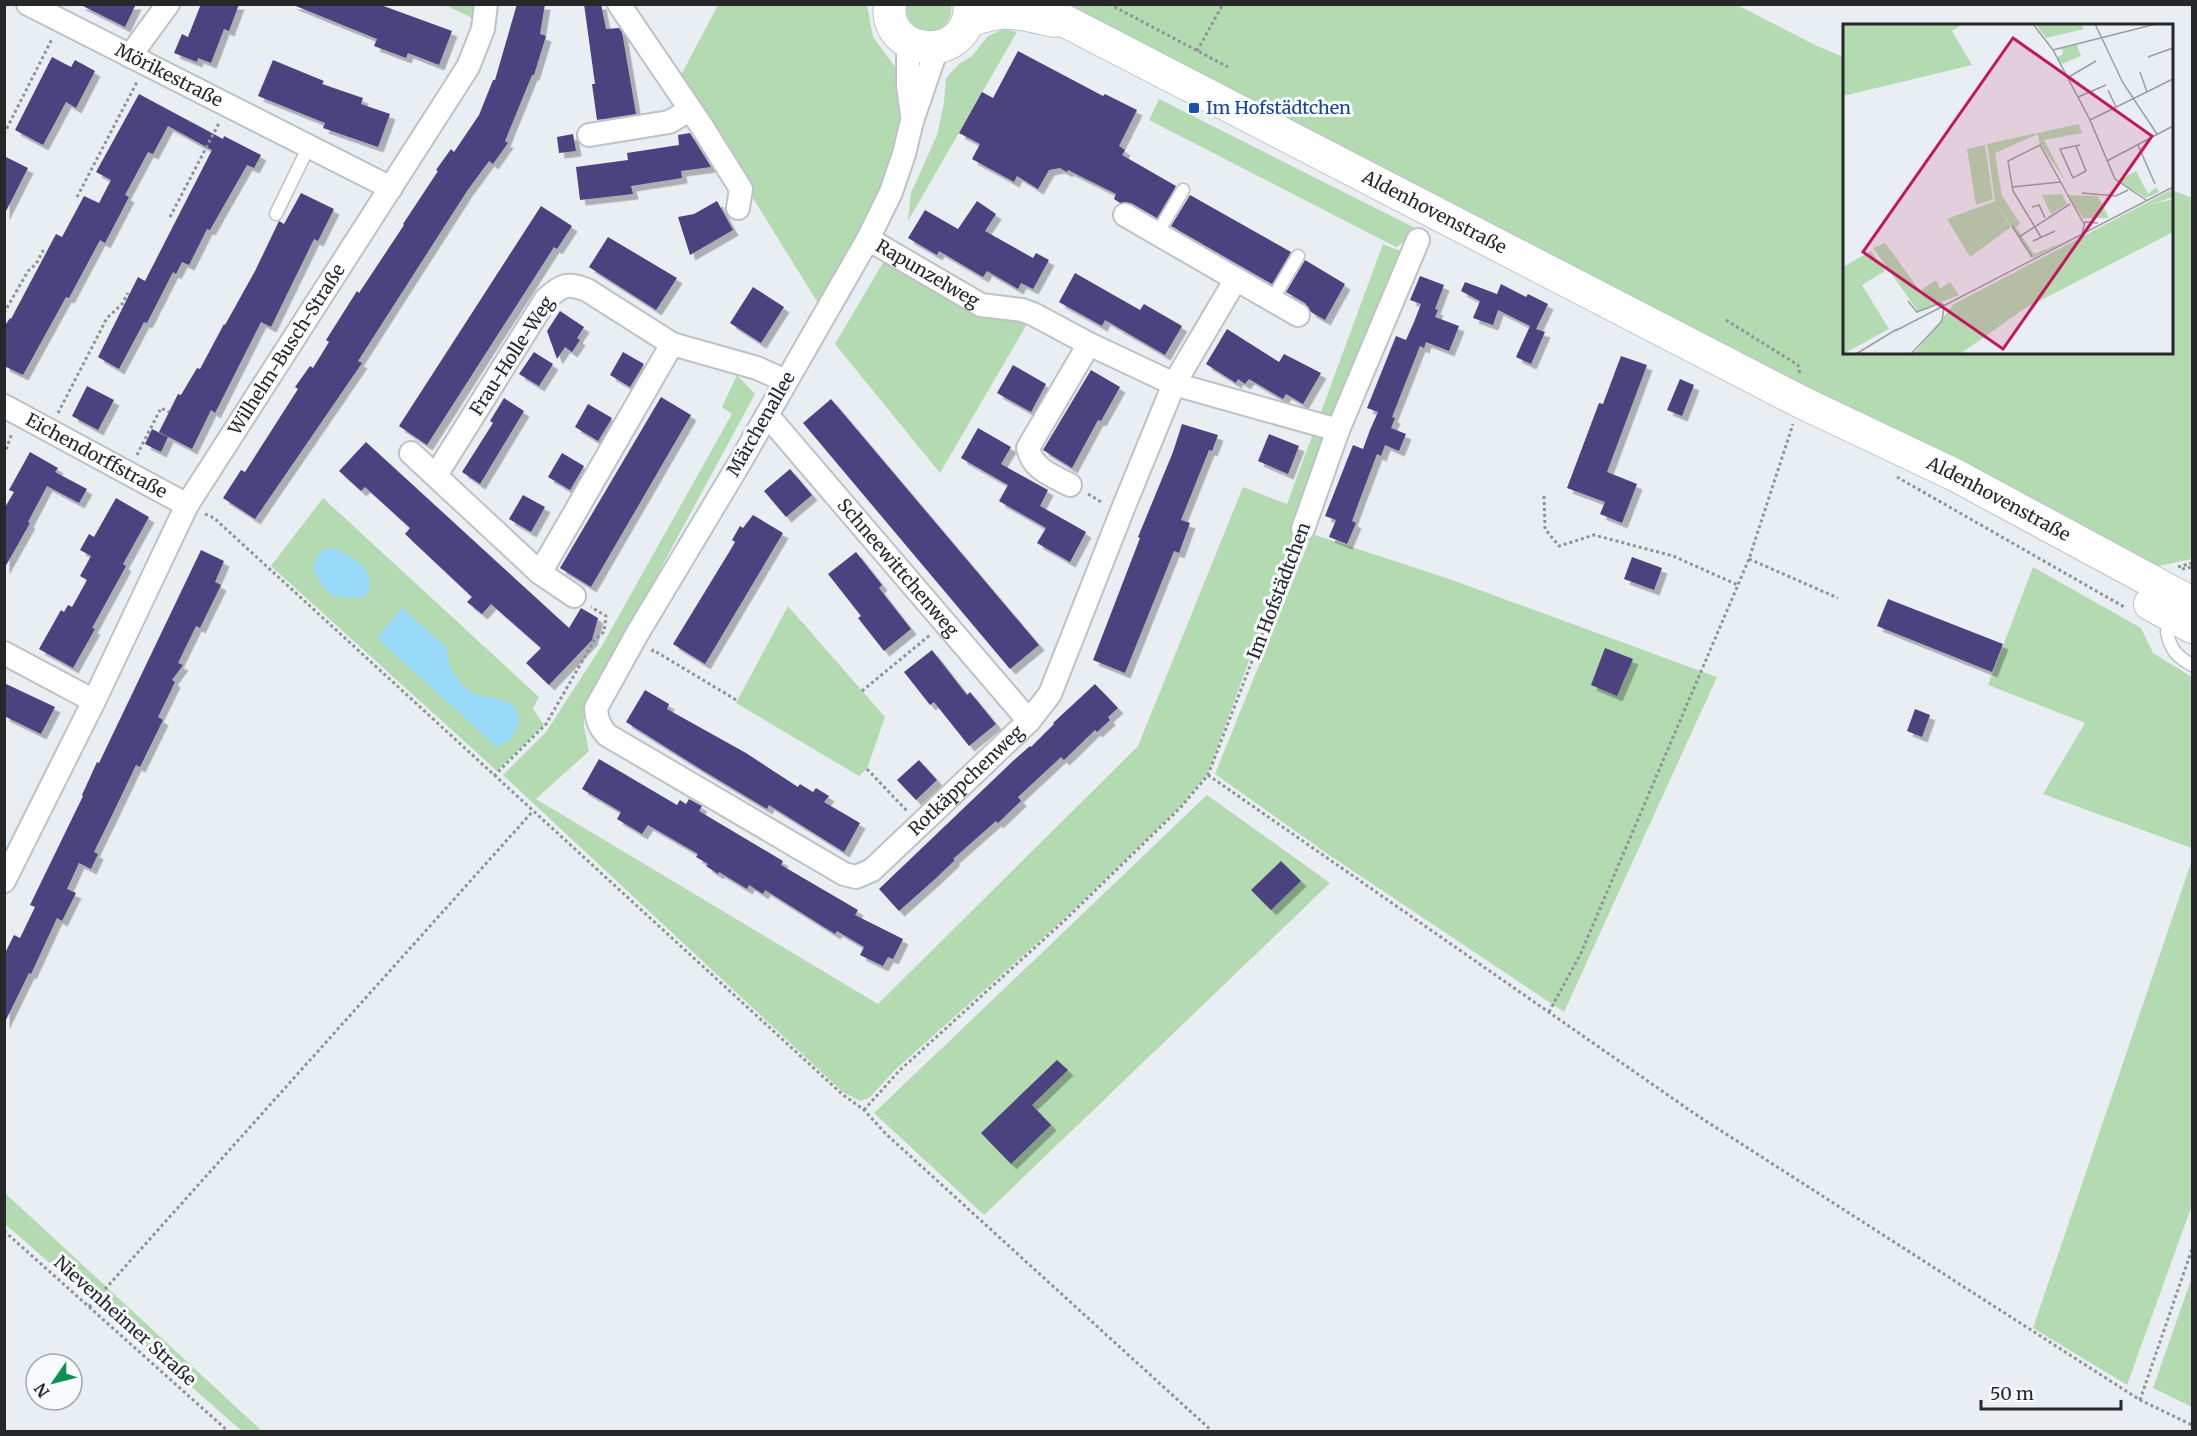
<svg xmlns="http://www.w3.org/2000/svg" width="2197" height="1436" font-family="Merriweather,serif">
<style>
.green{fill:#b4dab2}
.water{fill:#99d9f9}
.building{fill:#4b4380;filter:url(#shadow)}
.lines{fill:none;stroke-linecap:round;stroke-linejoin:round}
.lane-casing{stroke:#bdc2c7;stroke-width:15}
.street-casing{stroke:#bdc2c7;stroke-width:26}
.secondary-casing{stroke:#bdc2c7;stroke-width:34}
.path{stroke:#909396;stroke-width:3;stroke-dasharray:3 3;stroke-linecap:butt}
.lane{stroke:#fff;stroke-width:12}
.street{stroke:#fff;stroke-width:22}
.secondary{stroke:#fff;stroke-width:32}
.transit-dot{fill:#1a4fb4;stroke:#f8fbfe;stroke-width:2}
.labels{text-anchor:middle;stroke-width:6;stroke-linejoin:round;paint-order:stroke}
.street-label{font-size:18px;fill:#262729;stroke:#f8fbfe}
.transit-label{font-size:18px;fill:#164399;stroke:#f8fbfe;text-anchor:start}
.inset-road{fill:none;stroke:#9b9ea2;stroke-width:1.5}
.view{fill:#c2185b;fill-opacity:0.15;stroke:#c2185b;stroke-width:3}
.inset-edge{fill:none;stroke:#262729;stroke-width:3}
</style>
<defs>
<filter id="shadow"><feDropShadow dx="5.5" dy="5.5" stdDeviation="0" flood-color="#0004"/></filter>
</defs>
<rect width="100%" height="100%" fill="#e9eef3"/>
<!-- green -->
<path class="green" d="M445,5H476L474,19Z
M718,5H867L873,37L902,76L901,118L894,152L883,190L835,279L818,303L679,79Z
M906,5H951C955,39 905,41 906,5Z
M1052,5H1737L1817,46L1844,57V352H2172V190L2192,198V559L2158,566L2140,564Z
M1004,29L1017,32L908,221L911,193L937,135L944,103L946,78L959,64L972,56L988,36Z
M1159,99L1421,231L1396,247L1149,120Z
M1383,244L1405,253L1297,529L1208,773L1181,806L1065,918L896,1069L869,1098L860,1101L843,1092L503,775L546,732L603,644L732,414L722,407L737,375L755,394L584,710V727L589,751L536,799L878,1004L1138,746L1243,487L1287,504Z
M884,261L1027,324L940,473L835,344Z
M323,498L539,697L533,709L544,725L497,771L271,566Z
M1312,534L1452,580L1717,677L1564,1012L1329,855L1215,774Z
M2033,567L2141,628L2153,653L2192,677V848L2043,794L2085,723L1988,685Z
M788,606L885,717L867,769L859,776L736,703Z
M1207,795L1330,883L984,1215L874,1113Z
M2192,860V1205L2127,1385L2033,1328Z
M5,1193L262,1431H242L5,1224Z
M2192,1277V1407L2153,1388Z"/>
<!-- water -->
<path class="water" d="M332,548C352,555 383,573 364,597C334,599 325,596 313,568C317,556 318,549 332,548Z
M402,608L447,648L449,665L459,681L473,694L500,699L514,706L520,721L511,739L497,747L377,638Z"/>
<!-- building -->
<path class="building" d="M79,4H136L125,27Z
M201,4H239L229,31L224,29L211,63L198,58L197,62L174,53L182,34L188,37Z
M291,4H378L452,31L439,65L408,53L406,58L374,46L377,39Z
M517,4H545L540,34L546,36L534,75H532L505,141L508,143L493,164L489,161L467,191L358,361L362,363L255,519L223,498L241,470L245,472L298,389L295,387L310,366L313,368L329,342L326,340L357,291L359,293L404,225L403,224L438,171L436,170L451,149L454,152L479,115L493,80H495Z
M584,4H601L606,29L619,28L622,32L636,114L597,120L592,84H595Z
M1018,51L1103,96L1105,94L1137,110L1119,146L1125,150L1122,155L1176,186L1157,218L1131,203H1120L1114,199L1116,194L1068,170L1067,172L1060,168L1049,170L1038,189L1017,176L1014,182L972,159L980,144L959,133L982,92L993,98Z
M52,57L71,67L75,60L95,71L76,108L66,102L43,145L15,130Z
M273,60L324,81L322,84L363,98L361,104L390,114L378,147L323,128L325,123L258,96Z
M139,94L223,139L224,136L261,155L254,168L247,165L210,230L207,229L189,265L182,262L176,274L173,272L147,323L144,322L119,369L98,357L138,277L145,281L212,150L168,126L153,154L148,152L125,195L129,197L105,243L100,240L69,298L66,297L23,375L4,366V327L10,318L11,319L56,234L62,237L84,196L99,203L111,180L96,172Z
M690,133L711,167L681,171L682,178L631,186L633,194L580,200L576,167L628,160L627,153L679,145L678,135Z
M573,134L576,151L559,153L557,137Z
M4,156L28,168L4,215Z
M301,193L334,209L318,241L314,239L271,327L261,322L215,413L211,410L192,449L159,432L178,394L181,395L197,368L200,369L224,324L225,325L255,271L279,221L284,224Z
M1190,195L1291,252L1272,284L1171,226Z
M717,201L733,230L690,255L678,217L694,214Z
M977,201L996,214L985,231L1033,258L1036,253L1049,260L1033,289L1021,283L1018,289L987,271L983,277L939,251L937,255L908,238L925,210L958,229Z
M541,206L572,226L557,249L554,247L427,445L399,426Z
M608,237L677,278L656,310L589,267Z
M1305,260L1345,284L1325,320L1311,312L1305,303L1286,292Z
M1075,273L1140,310L1144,304L1182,326L1165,355L1105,320L1102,326L1059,302Z
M1420,276L1444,285L1435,309L1438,310L1435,317L1459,326L1449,351L1426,342L1424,348L1420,346L1392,417L1395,418L1391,428L1406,434L1399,451L1385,445L1381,456L1377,454L1360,499L1352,521L1356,523L1347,544L1329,537L1336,520L1325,516L1353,445L1363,449L1370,430L1378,412L1367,408L1396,336L1406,340L1414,322L1421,304L1410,300Z
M1465,282L1497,294L1501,284L1526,297L1528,294L1548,304L1536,329L1545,332L1531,364L1516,357L1530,326L1532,327L1498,310L1493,325L1473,318L1480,301L1461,291Z
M753,287L784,307L761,343L730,323Z
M560,311L584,327L577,338L580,340L572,352L565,347L557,359L547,331Z
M1227,329L1279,362L1284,354L1321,373L1303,404L1286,394L1283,399L1249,379L1245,384L1238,379L1236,383L1206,364Z
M534,352L553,364L539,386L519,374Z
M623,352L644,364L630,387L610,375Z
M1621,356L1647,365L1607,472L1637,484L1622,523L1600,514L1605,502L1567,488L1599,403L1603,404Z
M1013,365L1046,384L1031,412L997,393Z
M1091,370L1120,387L1101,421L1098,420L1072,468L1043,450Z
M1680,379L1694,385L1682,416L1667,410Z
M87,386L114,400L98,430L72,416Z
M661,397L691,415L591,587L560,568Z
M504,398L524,411L480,484L462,472L493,423L490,421Z
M831,399L1039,645L1010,669L803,423Z
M588,404L612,418L598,441L575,427Z
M1182,424L1218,435L1212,451L1209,450L1181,520L1190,523L1179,553L1174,551L1125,673L1093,660L1140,538L1138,537L1173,452Z
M978,428L1011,447L1001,464L1048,490L1040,506L1086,532L1070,562L1037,543L1046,528L999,501L1008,485L961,458Z
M152,429L168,437L161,452L145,444Z
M1269,434L1299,446L1288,474L1258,461Z
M366,442L569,628L581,608L598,618L592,640L549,685L526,663L541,648L491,604L482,614L467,602L472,597L405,534L410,528L365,487L361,491L339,471Z
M30,452L58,468L55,472L87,489L79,503L47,486L28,522L30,523L4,569V509L14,492L9,490Z
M562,453L584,466L570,490L548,477Z
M790,469L812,495L786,517L764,491Z
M523,495L545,507L531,532L509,519Z
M116,498L149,517L123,564L126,566L92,628L95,629L73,668L39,649L61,610L64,612L68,605L72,607L87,580L80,576L91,556L80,550L89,534L94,537Z
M753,515L783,533L705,664L673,644L731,549L735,542L732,540L740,526L743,528Z
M201,550L224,561L215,582L221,585L200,628L196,626L178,663L183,665L172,680L175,682L158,717L163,720L140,767L136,765L114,811L94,852L98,854L91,869L79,863L67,889L76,893L62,921L57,918L31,974L29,973L4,1024V955L14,935L20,938L35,907L30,905L83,796L82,795L97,762L99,763Z
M856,552L882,585L879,588L911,629L884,651L858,618L861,616L828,574Z
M1632,557L1662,568L1654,590L1624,579Z
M1888,599L2003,644L1992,672L1877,626Z
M1605,648L1633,659L1617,696L1591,685Z
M932,650L967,695L970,692L996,724L969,746L934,702L930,705L904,672Z
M4,683L55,707L41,734L4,716Z
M1095,684L1118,708L1108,717L1110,720L1097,732L1095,730L1064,760L1061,757L1018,797L1021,801L998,823L996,821L953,859L955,860L934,880L899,911L879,889L1014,760L1030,746L1031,747L1054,724L1053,723Z
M645,690L669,704L667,709L746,753L798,787L800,784L813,792L816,788L829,796L824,802L860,823L844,852L769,805L767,809L702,770L626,722Z
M1915,709L1930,715L1922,737L1907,731Z
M599,759L677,805L680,800L686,804L689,799L702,806L699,811L783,861L781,865L858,910L855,915L903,939L893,959L888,957L883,966L860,955L864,947L837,931L835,934L765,890L763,894L749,885L747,889L719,872L718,874L706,866L708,864L696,857L698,854L648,825L642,834L617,819L621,812L582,789Z
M919,760L937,780L916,800L897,780Z
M1281,861L1301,881L1271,910L1251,890Z
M1057,1060L1068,1070L1032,1105L1051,1125L1011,1164L981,1133Z"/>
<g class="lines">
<defs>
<path id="lane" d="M276,214L309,146
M1157,234L1183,190
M1272,300L1298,256
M2177,618L2167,632C2170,649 2177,657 2192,665"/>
<g id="street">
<path id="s1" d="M28,4L391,188"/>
<path d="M619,4L703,128L741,189L738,208"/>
<path d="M908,43V85L912,116"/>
<path id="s2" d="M937,48L912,121L904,154L891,192L868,239L739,464L637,634L596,708C597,720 599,726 607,735L844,874L856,877L872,870L1029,721L1050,694L1122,511L1174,384L1236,279"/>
<path d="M130,56L168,4"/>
<path d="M589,135L669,122L690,110"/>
<path d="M1125,215L1298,315"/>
<path id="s3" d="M868,239L981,305L1022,310L1033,314L1089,344L1174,384L1338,430"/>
<path d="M672,344L757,368L786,381"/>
<path id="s4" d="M4,406L187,505"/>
<path id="s5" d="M767,415L1029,721"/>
<path d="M411,453L540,573L672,344L587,290C567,282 562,285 546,299L436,475"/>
<path d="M1070,485C1052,475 1033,470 1028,448L1089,344"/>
<path d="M1303,529L1338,430L1418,240"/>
<path d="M540,573L574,596"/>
<path d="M4,653L94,701"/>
<path id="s6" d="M4,881L94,701L187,505L468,67L483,29L486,4"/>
</g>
<g id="secondary">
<path d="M890,4C882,57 971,66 970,4"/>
<path id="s7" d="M1032,4L1801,402L1955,475L2192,603"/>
<path d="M968,22C1002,7 1019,13 1054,21"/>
<path d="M2150,604L2192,627"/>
</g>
</defs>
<!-- lane casing -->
<use href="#lane" class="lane-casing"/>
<!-- street casing -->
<use href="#street" class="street-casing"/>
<!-- secondary casing -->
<use href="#secondary" class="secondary-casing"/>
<!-- path -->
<path class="path" d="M1109,4L1228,67
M1197,51L1223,4
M4,134L52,39
M77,197L137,82
M170,217L219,123
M4,313L28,271L36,264L44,249
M1726,320L1798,365L1800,374
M58,413L107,318L122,304L128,293
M4,455L12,433
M137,455L161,408L169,412
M1897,477L2126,608
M1088,494L1103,503
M1544,496L1545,529L1559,546L1594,535L1673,556L1738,585
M205,514L214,518L842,1094L864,1110L886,1134L1213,1432
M1749,559L1838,598
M2178,567L2192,563
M2182,569L2192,567
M652,652L653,650L738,701
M862,691L930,635
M867,769L907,811
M1208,775L1698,1116L2140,1400L2192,1425
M494,776L546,724L595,639L604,632L606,616L591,607
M1549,1012L1581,953L1749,559L1793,424
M864,1110L899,1071L1064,921L1181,807L1208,775L1296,547
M4,1231L229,1432
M89,1307L533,811
M2140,1400L2192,1249"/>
<!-- lane -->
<use href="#lane" class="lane"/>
<!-- street -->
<use href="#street" class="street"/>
<!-- secondary -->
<use href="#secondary" class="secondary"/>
</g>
<!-- markers -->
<rect class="transit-dot" x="1188" y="102" width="12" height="12" rx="3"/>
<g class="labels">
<!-- street labels -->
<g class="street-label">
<text dy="6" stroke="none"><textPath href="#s1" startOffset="158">Mörikestraße</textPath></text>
<text dy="6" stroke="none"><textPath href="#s7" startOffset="453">Aldenhovenstraße</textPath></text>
<text dy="6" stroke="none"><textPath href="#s3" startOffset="69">Rapunzelweg</textPath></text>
<text dy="6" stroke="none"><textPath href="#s6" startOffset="603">Wilhelm-Busch-Straße</textPath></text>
<text transform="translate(512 356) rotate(-57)" y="6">Frau-Holle-Weg</text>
<text transform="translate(761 424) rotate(-60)" y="6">Märchenallee</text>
<text dy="6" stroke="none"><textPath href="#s4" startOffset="105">Eichendorffstraße</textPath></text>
<text dy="6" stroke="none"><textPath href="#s7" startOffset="1086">Aldenhovenstraße</textPath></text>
<text dy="6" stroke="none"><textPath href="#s5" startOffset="201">Schneewittchenweg</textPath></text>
<text transform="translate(1279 591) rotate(-69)" y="6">Im Hofstädtchen</text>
<text dy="6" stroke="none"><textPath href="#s2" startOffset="1210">Rotkäppchenweg</textPath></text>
<text transform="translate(125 1321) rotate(42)" y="6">Nievenheimer Straße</text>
</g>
<!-- transit labels -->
<g class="transit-label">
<text x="1206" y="114">Im Hofstädtchen</text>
</g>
</g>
<!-- overview -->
<g transform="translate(1843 24)">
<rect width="330" height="330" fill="#e9eef3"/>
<path d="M0,0H120L109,7L129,41L0,72ZM193,0H238L241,5L203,14ZM234,21L238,32L219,40L214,33L220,30L219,24ZM236,100L239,109L201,116L223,158L196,118L195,110L152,129L159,172L177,199L173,203L191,230L221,218L190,234L152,178L168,203L127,233L104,195L152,177L144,120ZM142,121L150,175L133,181L124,125ZM293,147L305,170L313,163L316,168L303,174L275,157ZM330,165V173L306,181L330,175V208L181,285L117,330H71L111,280ZM219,170L224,180L208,190L199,171ZM224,171L255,172L266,194H240ZM42,219L77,267L93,256L97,265L107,258L116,271L75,287L30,224ZM28,227L42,247L19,261L46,305L0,330V243Z" fill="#b4dab2"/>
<path class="inset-road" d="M190,0L210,26L247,96L272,155L303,176M252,0L280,59L314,110M210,26L313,0M305,33L330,24M297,48L304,68M224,54L253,37M265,66L273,83M235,73L263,61M247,96L330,55M295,121L312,160M233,122L243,147L230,154L217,125L237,121M264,137L330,102M169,163L217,158M239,169L273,172L285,166M189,183L196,181L202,194M169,202L189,233M239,210L242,198L255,199M176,213L227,180M198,213L170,167L165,137L197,121L241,200M190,217L212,207M65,277L74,288L97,279L101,281M52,307L330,163M13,330L54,305M68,330L99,297L101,283"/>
<path class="view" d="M170,14L309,112L160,325L20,228Z"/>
<rect width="330" height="330" class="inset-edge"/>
</g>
<!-- border -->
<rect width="2197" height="1436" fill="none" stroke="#262729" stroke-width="12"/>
<!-- north arrow -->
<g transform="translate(54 1382) rotate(235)"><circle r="28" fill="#f8fbfe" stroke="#a4a6a9" stroke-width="1.5"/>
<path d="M0-4.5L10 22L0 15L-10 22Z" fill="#0a9150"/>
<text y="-9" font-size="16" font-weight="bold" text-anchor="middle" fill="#262729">N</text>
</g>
<!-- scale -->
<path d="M1981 1400v9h140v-9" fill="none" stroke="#262729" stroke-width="3"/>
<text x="1990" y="1400" font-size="18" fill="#262729" stroke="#f8fbfe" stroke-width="4.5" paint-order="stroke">50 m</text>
</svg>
